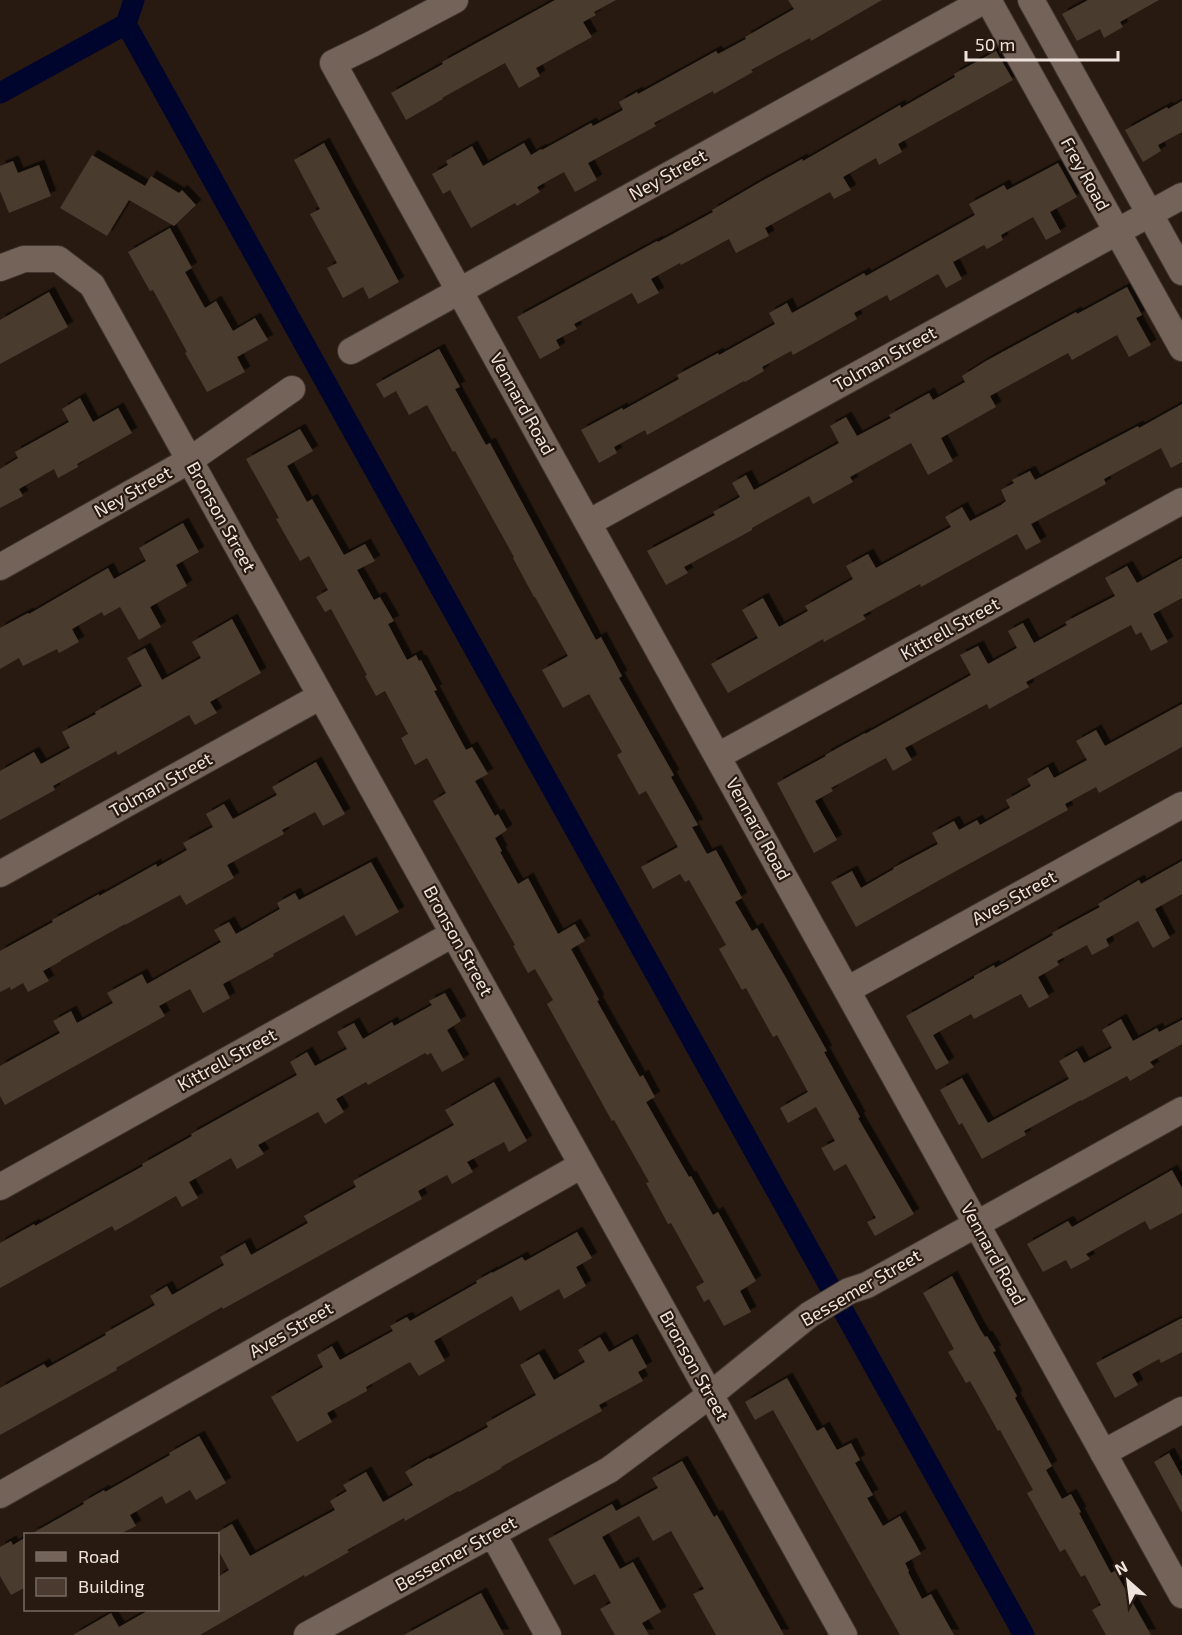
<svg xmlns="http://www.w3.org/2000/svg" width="1182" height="1635" font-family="'Exo 2',sans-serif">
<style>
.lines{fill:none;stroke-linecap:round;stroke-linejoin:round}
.canal{stroke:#00052e;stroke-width:21}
.building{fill:#4a3a2f;filter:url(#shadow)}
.minor-casing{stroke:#413631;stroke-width:28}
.minor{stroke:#746358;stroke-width:26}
.labels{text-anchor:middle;stroke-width:4.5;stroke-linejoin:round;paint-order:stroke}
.street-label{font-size:18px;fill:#eee4dd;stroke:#281a10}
</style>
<defs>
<filter id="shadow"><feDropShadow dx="5.5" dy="-5.5" stdDeviation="0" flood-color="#0009"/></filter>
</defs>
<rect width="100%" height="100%" fill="#281a10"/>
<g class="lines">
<!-- canal -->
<path class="canal" d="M126,24L1024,1635
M0,93L126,24L134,0"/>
</g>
<!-- building -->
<path class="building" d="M555,0H616L594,12L596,15L583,22L592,37L536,68L540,76L519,88L505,63L442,98L443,99L406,120L391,93L443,64L442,62Z
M788,0H882L811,41L810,38L751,70L753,72L714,94L713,91L654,123L656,126L588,163L597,180L575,192L564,172L537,187L540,192L517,206L515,203L471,228L450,190L443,194L432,174L448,165L446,161L472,146L483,166L524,143L531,155L541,149L542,150L591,123L593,126L623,110L619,102L637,92L638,94L716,51L718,54L746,39L745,37L794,9Z
M1088,0H1159L1120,22L1123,27L1104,38L1100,29L1077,41L1062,14Z
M996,51L1013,80L898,144L902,152L879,165L876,158L843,177L851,190L834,199L830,192L765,228L769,236L736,253L729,239L681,265L680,263L651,279L659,293L638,304L632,293L574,324L577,329L556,340L560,348L540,359L517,317L657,241L658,242L713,212L712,210L760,182L802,159L803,161L900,105L901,108L955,77L954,74Z
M1182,101V132L1158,145L1161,151L1143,162L1125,130L1167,107L1168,109Z
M324,143L399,282L369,299L363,287L343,298L327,268L337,263L310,214L320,209L294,160Z
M92,155L145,186L151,176L179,193L182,190L196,205L174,226L129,200L107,236L60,208Z
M13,161L18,173L39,165L51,196L9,213L0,191V166Z
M1058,163L1077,197L1050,212L1061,232L1046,240L1033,217L1001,235L1003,240L987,249L984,245L953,262L962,279L946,288L938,274L890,301L887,295L854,313L857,319L793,355L791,351L762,367L764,371L745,382L744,381L647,435L645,430L614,447L617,453L599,463L581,430L622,408L623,410L679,379L677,375L718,353L719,355L775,324L769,313L787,303L792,313L864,273L866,276L975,215L969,204L1004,185L1007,190Z
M170,228L192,268L185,272L205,308L216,301L233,331L255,318L268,340L237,357L245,372L207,392L185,353L187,352L153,290L150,291L128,252Z
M1127,287L1142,315L1136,318L1151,345L1129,357L1117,335L1072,360L1068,353L990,396L996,407L941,438L953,461L928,475L911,443L850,477L853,482L813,504L809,496L752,528V530L684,567L688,573L666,585L647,551L715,515L713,512L740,497L732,483L746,475L754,490L839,443L830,426L846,417L857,436L891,418L889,415L929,393L933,400L965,382L962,376L986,361L1076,312L1077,314Z
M49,292L68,327L0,364V320Z
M439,349L460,387L455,389L486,445L490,443L596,640L601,637L622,676L619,678L674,775L671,777L698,825L692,827L707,854L716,850L742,898L735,902L752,931L757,928L786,978L827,1051L824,1052L860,1117L858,1118L914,1214L875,1236L867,1222L876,1218L846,1164L834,1171L821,1148L835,1141L816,1107L788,1123L780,1108L808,1092L777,1035L773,1037L746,988L742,990L719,949L726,945L689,880L685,882L680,874L653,889L641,867L678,847L646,791L639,795L617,755L622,752L589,694L563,708L542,670L568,656L535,597H534L513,558L514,557L455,451L453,452L427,405L409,415L396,391L384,398L376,384Z
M80,398L93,422L118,408L132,433L77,464L78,467L58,478L54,469L19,489L23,496L0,508V469L18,458L15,452L69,422L62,409Z
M1182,404V462L1171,468L1161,448L1104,479L1106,484L1031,524L1041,542L1026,550L1017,534L921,587L920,584L863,615L866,619L824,642L823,639L728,693L711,664L758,638L742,610L763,598L779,627L808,611L805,606L853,579L846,566L868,554L876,568L951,527L945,517L962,507L970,521L1001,505L1006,501L1001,490L1014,483L1012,480L1030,471L1035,480L1138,426L1139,428Z
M300,429L313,451L287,466L307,502L312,499L344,555L365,544L375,561L357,570L374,600L380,597L394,621L388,624L407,660L416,655L419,661L421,660L437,690L434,691L466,750L472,747L488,774L475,781L495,816L498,814L507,830L495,838L502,851L500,852L518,884L528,878L558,934L575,924L585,941L571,949L599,1000L597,1001L640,1077L643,1075L655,1097L646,1102L689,1177L691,1176L713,1215L718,1212L756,1281L740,1291L751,1312L724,1326L709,1299L704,1302L696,1287L704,1282L671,1223L668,1224L646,1183L649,1182L614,1120L612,1121L547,1004L553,1000L535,969L528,973L513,946L515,945L433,801L446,793L427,758L415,765L401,738L408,734L385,691L376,696L365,676L367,675L331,609L325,612L316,597L328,590L309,556L300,561L276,519L279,518L246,459Z
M183,523L199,552L176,565L187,586L150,607L161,627L139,640L120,607L104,616L102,612L72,629L79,642L59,653L57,649L23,666L19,658L0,669V628L28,613L29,614L108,568L114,579L146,561L139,548Z
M1182,558V598L1153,614L1168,642L1151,651L1141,632L1136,635L1131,625L1026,682L1029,687L989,709L987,704L905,748L912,760L893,771L886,758L831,788L833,791L815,801L837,840L814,853L777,783L826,756L825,755L865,733V734L971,675L960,655L978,646L988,664L1017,648L1008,631L1023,623L1034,643L1067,625L1065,622L1115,596L1105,578L1127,566L1137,583Z
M232,619L261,673L210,702L217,713L195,725L189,715L118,755L116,751L53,786L55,790L0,820V771L34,752L41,764L70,748L62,732L96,714L95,712L142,686L127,658L145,648L162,680L201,658L192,642Z
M1182,704V747L1099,793L1096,787L1065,804L1068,810L945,877L856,927L831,882L852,871L861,888L894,869L893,868L938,844L932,833L954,821L959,830L977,820L980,825L1010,808L1006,800L1031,786L1027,779L1048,767L1054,778L1087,760L1076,741L1096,730L1105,746Z
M316,762L345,814L323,826L315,812L282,830L284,834L227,865L234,878L186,905L180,895L125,925V924L61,960V961L43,971L49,981L28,992L23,983L11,990L10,987L0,992V951L53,922L52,920L99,894V896L156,864L157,867L187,850L183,843L213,827L206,814L224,804L233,819L277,795L272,787Z
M1182,861V894L1155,909L1170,938L1153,948L1138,921L1106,939L1109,946L1092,955L1087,945L1057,961L1059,965L1038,977L1049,997L1029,1008L1021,994L974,1019L971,1014L933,1035L949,1063L936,1070L906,1016L974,978V976L994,965L995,968L1053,935L1052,933L1100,907L1098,904L1139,880L1141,884Z
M371,862L399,912L356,936L344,915L273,954L274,956L223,984L230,998L203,1013L190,989L159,1006L165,1016L5,1105L0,1096V1066L60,1033L53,1021L71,1011L77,1023L113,1003L107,993L142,974L147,984L221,942L214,930L229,922L236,934L280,909L277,903L295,893L299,900Z
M445,993L461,1021L447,1030L464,1060L442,1072L431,1053L427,1055L425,1053L368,1085L366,1082L336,1099L344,1112L325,1124L318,1112L258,1145L264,1154L237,1169L231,1158L189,1182L198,1198L182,1207L176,1196L115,1231L112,1226L0,1288V1243L34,1224L35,1226L87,1197L143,1166L142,1164L192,1136L191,1134L297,1075L290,1062L307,1052L315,1066L347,1049L337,1032L354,1023L363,1039L392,1022L394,1026L432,1005L429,1001Z
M1121,1019L1133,1041L1157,1028L1159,1032L1182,1020V1044L1150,1062L1154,1067L1130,1081L1127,1076L1081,1101V1100L1024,1131L1026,1135L982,1159L962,1123L959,1125L940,1090L962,1078L988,1123L1069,1079L1059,1061L1077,1051L1084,1063L1112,1048L1102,1030Z
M494,1082L527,1141L509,1152L504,1142L467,1162L473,1172L452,1184L447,1175L418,1191L422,1199L223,1309L222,1307L116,1368L117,1370L0,1435V1388L44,1364L47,1368L106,1335L105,1333L155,1305L150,1296L167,1286L172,1295L224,1265L220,1257L245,1243L251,1255L308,1223L304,1216L356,1187L353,1181L454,1125L445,1110Z
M1172,1170L1182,1188V1213L1150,1230L1145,1221L1086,1254L1090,1259L1071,1269L1066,1260L1043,1272L1027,1244L1068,1221L1072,1227Z
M577,1232L592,1258L576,1267L586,1286L564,1299L559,1289L520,1311L512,1296L434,1341L445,1361L419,1376L410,1362L366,1387L367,1391L327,1413L332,1422L297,1442L271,1397L323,1367L317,1355L332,1346L340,1360L393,1331L390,1326L407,1317L410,1321L477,1283L476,1281L492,1272V1273L522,1257L525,1261Z
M952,1276L980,1329L985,1337L987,1336L996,1351L993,1352L1017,1396L1015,1398L1052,1466L1046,1470L1062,1499L1071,1494L1081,1512L1079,1513L1111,1573L1115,1571L1151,1635H1106L1092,1610L1101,1605L1085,1575L1081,1577L1065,1549L1060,1552L1027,1493L1033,1490L1000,1430L998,1431L970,1381L966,1383L948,1352L954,1349L923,1293Z
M1182,1318V1352L1161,1363L1159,1359L1132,1374L1138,1385L1115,1398L1096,1363Z
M600,1337L609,1352L632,1339L647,1367L638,1372L643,1381L599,1405L602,1411L501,1467L502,1468L459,1492L458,1491L405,1521L404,1518L347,1550L349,1552L305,1577L304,1575L200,1635H73L111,1613L119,1627L149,1610H218V1577L229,1570L218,1550V1532L232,1524L250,1556L335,1510L330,1501L347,1491L343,1485L366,1472L383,1502L413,1485L405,1472L429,1458L430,1459L488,1427L486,1423L536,1395L520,1365L539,1354L554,1380L585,1362L578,1350Z
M787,1378L817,1431L824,1427L837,1450L851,1443L860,1460L855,1463L873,1495L867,1498L883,1526L900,1516L921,1554L905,1563L909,1571L908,1572L922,1599L931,1594L954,1635H900L773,1410L755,1420L745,1402Z
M199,1436L226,1483L196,1500L190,1490L166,1504L162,1496L130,1515L136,1526L120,1534H31L84,1504L83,1502L104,1490L105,1492L170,1455L169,1453Z
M1169,1453L1182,1477V1513L1154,1462Z
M682,1461L714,1517L717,1515L784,1635H716L693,1594L704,1589L671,1531L653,1541L639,1516L602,1537L620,1569L633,1562L661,1612L642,1623L649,1635H615L600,1609L611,1603L595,1574L574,1585L548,1539L612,1504L616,1511L658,1488L652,1478Z
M26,1537V1587L11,1595L0,1576V1547L11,1541L13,1545Z
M481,1593L504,1635H404Z"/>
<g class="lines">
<defs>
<path id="minor" d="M455,0L372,44L333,63L1182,1595
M988,0L1182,348
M1031,0L1182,272
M0,268L24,259H58L92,285L844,1635
M351,351L985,0
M588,523L1182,196
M0,567L190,460L292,389
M718,756L1182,501
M0,874L321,696
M847,990L1182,805
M0,1187L453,934
M1103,1453L1182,1410
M0,1495L582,1165
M493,1534L548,1635
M307,1635L609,1470L710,1395L809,1315L849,1291L867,1285L1182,1110"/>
</defs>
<!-- minor casing -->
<use href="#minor" class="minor-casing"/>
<!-- minor -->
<use href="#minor" class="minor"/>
</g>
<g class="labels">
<!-- street labels -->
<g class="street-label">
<text transform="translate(1085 174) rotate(61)" y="6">Frey Road</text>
<text transform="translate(668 175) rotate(-29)" y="6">Ney Street</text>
<text transform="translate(885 359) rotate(-29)" y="6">Tolman Street</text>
<text transform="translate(522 404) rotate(61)" y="6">Vennard Road</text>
<text transform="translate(133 492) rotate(-29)" y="6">Ney Street</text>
<text transform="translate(221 517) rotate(61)" y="6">Bronson Street</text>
<text transform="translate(950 629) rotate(-29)" y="6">Kittrell Street</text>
<text transform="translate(161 785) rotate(-29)" y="6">Tolman Street</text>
<text transform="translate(758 829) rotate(61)" y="6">Vennard Road</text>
<text transform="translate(1014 898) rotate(-29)" y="6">Aves Street</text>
<text transform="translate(458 941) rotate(61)" y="6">Bronson Street</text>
<text transform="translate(227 1060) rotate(-29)" y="6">Kittrell Street</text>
<text transform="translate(993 1254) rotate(61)" y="6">Vennard Road</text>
<text transform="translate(861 1288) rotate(-30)" y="6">Bessemer Street</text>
<text transform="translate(291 1330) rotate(-30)" y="6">Aves Street</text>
<text transform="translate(694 1366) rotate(61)" y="6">Bronson Street</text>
<text transform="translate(456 1554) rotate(-29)" y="6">Bessemer Street</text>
</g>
</g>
<!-- legend -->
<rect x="24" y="1533" width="195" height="78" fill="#281a10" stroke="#776b62" stroke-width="1.5"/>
<rect x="36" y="1552" width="30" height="9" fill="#746358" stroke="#776b62" stroke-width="1.5"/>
<text x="78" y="1563" font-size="18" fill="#eee4dd">Road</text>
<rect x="36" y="1578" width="30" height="18" fill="#4a3a2f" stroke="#776b62" stroke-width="1.5"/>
<text x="78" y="1593" font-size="18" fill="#eee4dd">Building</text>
<!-- north arrow -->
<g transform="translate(1128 1581) rotate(332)" stroke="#281a10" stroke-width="4.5" paint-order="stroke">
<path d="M0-4.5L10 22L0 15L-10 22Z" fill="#eee4dd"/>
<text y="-9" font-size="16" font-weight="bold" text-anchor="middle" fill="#eee4dd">N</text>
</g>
<!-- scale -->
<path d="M966 51v9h152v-9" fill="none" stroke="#eee4dd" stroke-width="3"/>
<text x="975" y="51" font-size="18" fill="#eee4dd" stroke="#281a10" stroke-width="4.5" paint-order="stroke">50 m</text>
</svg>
